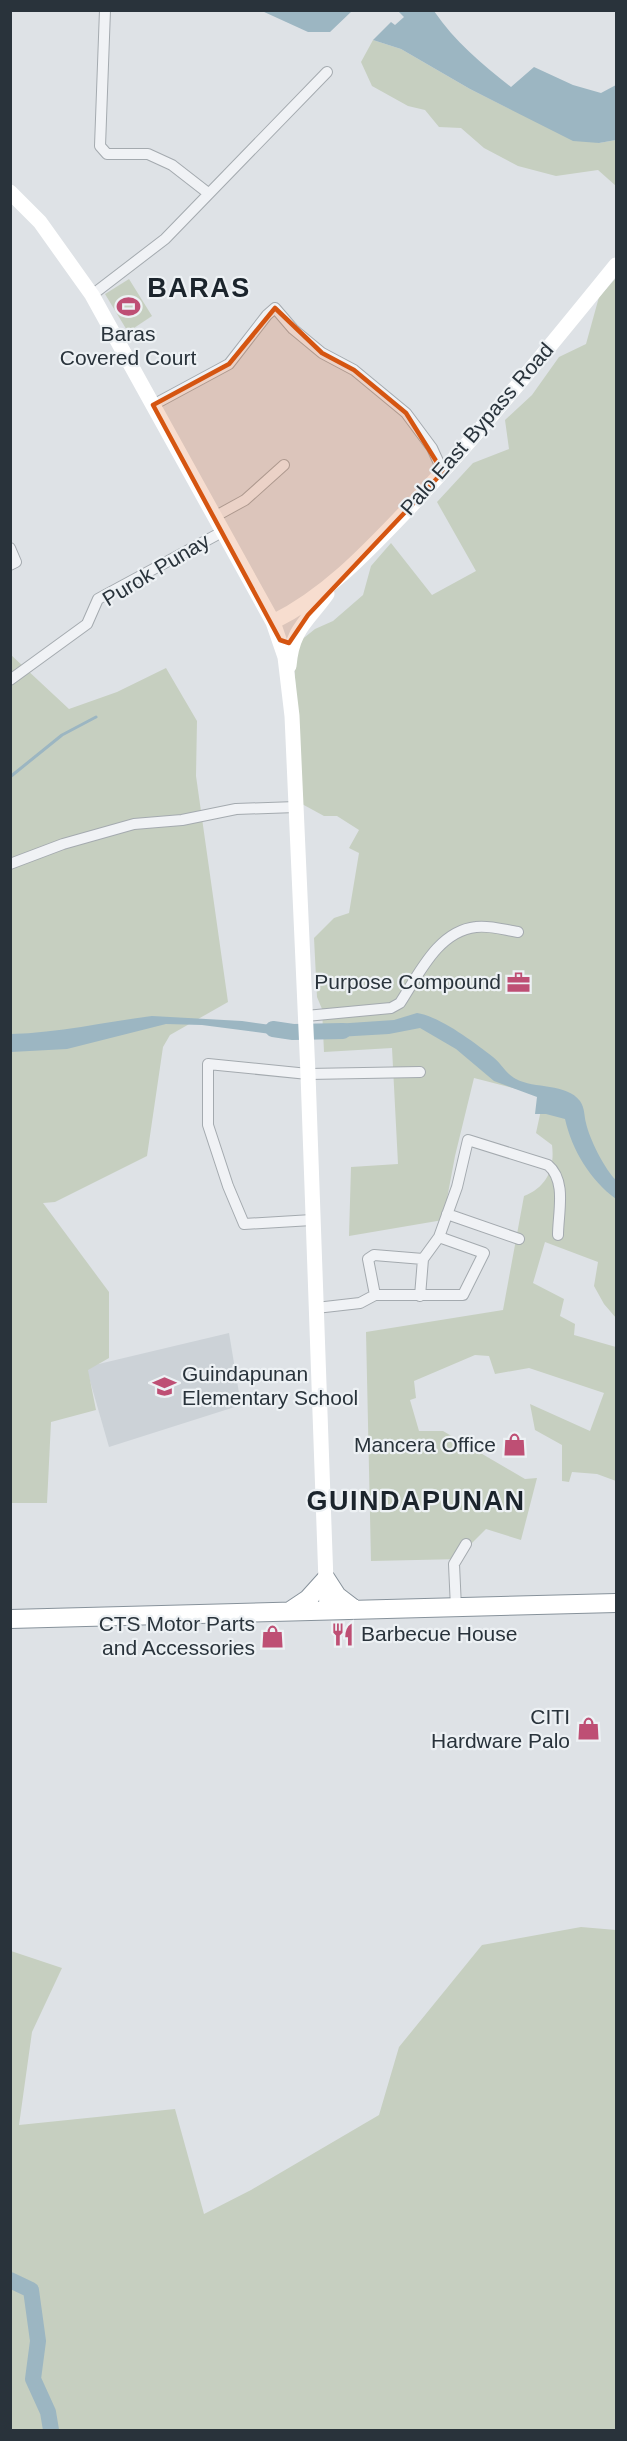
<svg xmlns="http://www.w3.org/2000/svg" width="627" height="2441" font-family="Helvetica,sans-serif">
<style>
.built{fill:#ccd2d7}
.green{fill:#c6cfc0}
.water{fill:#9cb6c2}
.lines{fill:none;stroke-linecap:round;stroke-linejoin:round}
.stream{stroke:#9cb6c2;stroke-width:3}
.river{stroke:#9cb6c2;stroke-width:16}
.minor-casing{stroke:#a4aaaf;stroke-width:12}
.trunk-casing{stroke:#87929b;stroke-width:20}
.minor{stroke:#f0f2f5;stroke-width:10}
.secondary{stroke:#fff;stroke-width:15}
.trunk{stroke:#fff;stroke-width:18}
.marked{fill:#d55511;fill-opacity:0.2;stroke:#d55511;stroke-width:4.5;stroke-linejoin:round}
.labels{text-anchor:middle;stroke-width:4.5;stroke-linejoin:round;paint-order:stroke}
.poi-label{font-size:21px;fill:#29333b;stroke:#edf1f4;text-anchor:end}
.street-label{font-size:21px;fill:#29333b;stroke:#edf1f4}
.district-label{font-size:27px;font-weight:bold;letter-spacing:1.5px;fill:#1b242c;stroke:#edf1f4}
</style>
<rect width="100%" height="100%" fill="#dee2e6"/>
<!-- built -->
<path class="built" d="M229,1333L241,1405L109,1447L86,1367Z"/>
<!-- green -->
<path class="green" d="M373,40L401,49L470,89L510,109L599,143L616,140V186L598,170L556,176L518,166L484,148L461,128L439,127L425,110L408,106L372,86L361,62Z
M616,278V1318L604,1304L594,1286L598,1262L545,1242L533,1283L564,1299L560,1316L575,1324L574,1335L616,1347V1481L597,1474L572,1472L569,1482L562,1481V1445L535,1430L530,1404L590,1431L604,1393L529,1368L495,1374L489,1356L475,1355L414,1381L416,1398L410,1400L419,1431H443L525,1479L537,1478L521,1540L486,1529L469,1546L462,1559L371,1561L366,1332L503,1310L524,1196C547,1187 555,1168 552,1145L536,1133L544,1096L474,1078L455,1156L443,1220L349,1236L351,1167L398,1164L392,1048L324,1052L322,1009L317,997L314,938L334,918L349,913L359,853L349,848L359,830L337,816H324L302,804L294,659L300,641L315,629L333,621L363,595L371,566L391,543L432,595L476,571L437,502L473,463L509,449L505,420L532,395L559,357L586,344L599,297Z
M129,279L152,316L128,332L105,294Z
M10,654L69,709L117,692L166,668L197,721L196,776L228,1002L170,1035L163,1047L147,1156L55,1202L43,1203L109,1292V1358L88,1370L96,1410L51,1422L47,1503H10Z
M581,1927L616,1930V2430H11V1951L62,1968L32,2032L19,2125L175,2109L204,2214L251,2190L379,2115L399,2047L482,1945Z"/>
<!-- water -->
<path class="water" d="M262,11L352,10V11L330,32H308Z
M398,11H434C455,42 482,64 511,87L534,67L573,85L601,93L616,85V140L599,143L573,141L470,89L401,49L373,40L391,22L395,25L404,17Z
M417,1013C439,1016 474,1042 493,1057C501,1063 506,1074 516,1079C534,1089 567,1083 580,1101C585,1108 584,1116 586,1123C589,1138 605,1170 616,1180V1199C590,1180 572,1150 565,1119L546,1114H535L537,1097L494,1081L456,1049L420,1028L389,1034L320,1038V1025L394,1020Z
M152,1016L242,1021L293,1028V1037L202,1025L166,1024L67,1049L11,1052V1034C58,1033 104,1022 152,1016Z"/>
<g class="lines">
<!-- stream -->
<path class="stream" d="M10,777L62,735L96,717"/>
<!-- river -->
<path class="river" d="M273,1029L293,1032L343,1031
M10,2280L31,2290L38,2341L33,2379L48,2412L51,2430"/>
<defs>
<path id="minor" d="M105,10L100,146L107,154H148L172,165L208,193
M92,295L165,239L327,72
M153,405L229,364L267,315L275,308L293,329L322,353L354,370L406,413L432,448L443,472
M214,517L245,500L284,465
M10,548L16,562L10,565
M10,680L87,624L98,599L222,532
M10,864L63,844L134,824L182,820L236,809L296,807
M306,1016L391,1008L400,1003C419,974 438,931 476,927C489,925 505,930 518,932
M447,1214L519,1239
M312,1220L244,1224L228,1186L208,1125V1064L308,1074L420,1072
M439,1237L457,1187L468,1140L548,1165C567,1181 558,1213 558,1235
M375,1295L368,1259L374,1255L423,1259
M316,1308L360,1303L375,1295H463L484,1253L439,1237L423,1259L420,1296
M456,1608L454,1564L466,1544"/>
<path id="trunk" d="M290,1611L308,1599L326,1579L337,1596L354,1609
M10,1619L616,1603"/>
</defs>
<!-- minor casing -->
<use href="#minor" class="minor-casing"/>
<!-- trunk casing -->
<use href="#trunk" class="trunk-casing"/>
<!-- minor -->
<use href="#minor" class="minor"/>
<!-- secondary -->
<path class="secondary" d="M10,192L40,222L92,295L273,622L285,657L292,716L308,1074L327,1610
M273,622C328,595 370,549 412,505C484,428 550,346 616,265
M289,666C292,628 308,621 327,594"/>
<!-- trunk -->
<use href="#trunk" class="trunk"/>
</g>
<!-- marked area -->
<path class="marked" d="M275,308L322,353L354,370L406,413L443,472L308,615L289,643L280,640L153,405L229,364Z"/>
<!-- icons -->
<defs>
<symbol id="stadium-bare" viewBox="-9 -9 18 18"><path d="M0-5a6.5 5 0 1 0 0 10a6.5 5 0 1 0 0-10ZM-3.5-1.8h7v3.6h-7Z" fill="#be4f74" stroke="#edf1f4" stroke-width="2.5" paint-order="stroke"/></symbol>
<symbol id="office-bare" viewBox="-9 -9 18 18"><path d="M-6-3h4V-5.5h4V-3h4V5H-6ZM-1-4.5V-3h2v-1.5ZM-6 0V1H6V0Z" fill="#be4f74" stroke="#edf1f4" stroke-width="2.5" paint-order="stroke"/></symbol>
<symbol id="school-bare" viewBox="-9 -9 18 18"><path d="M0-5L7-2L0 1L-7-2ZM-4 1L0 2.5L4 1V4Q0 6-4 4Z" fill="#be4f74" stroke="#edf1f4" stroke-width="2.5" paint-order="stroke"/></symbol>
<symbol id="shop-bare" viewBox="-9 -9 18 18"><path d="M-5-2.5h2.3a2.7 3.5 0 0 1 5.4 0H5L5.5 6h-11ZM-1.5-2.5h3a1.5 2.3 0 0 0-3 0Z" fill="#be4f74" stroke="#edf1f4" stroke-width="2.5" paint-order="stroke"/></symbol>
<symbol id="restaurant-bare" viewBox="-9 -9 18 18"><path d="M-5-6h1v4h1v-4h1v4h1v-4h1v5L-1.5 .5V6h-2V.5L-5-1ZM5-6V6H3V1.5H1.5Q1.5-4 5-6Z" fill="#be4f74" stroke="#edf1f4" stroke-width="2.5" paint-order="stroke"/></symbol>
</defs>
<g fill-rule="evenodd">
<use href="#stadium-bare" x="112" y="290" width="33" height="33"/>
<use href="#office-bare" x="502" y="966" width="33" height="33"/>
<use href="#school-bare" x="148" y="1370" width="33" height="33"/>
<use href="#shop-bare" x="498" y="1428" width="33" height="33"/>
<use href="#restaurant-bare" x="326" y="1618" width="33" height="33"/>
<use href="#shop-bare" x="256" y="1620" width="33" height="33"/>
<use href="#shop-bare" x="572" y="1712" width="33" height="33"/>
</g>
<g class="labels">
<!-- poi labels -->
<g class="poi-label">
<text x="128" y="341" text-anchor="middle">Baras<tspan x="128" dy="24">Covered Court</tspan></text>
<text x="501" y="989">Purpose Compound</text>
<text x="182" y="1381" text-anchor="start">Guindapunan<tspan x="182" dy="24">Elementary School</tspan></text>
<text x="496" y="1452">Mancera Office</text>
<text x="255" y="1631">CTS Motor Parts<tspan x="255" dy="24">and Accessories</tspan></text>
<text x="361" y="1641" text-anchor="start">Barbecue House</text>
<text x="570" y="1724">CITI<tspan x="570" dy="24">Hardware Palo</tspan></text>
</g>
<!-- street labels -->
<g class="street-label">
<text transform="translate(477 429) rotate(-49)" y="7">Palo East Bypass Road</text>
<text transform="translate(156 570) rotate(-31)" y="7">Purok Punay</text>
</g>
<!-- district labels -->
<g class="district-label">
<text x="199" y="297">BARAS</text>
<text x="416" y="1510">GUINDAPUNAN</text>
</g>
</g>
<!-- border -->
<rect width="627" height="2441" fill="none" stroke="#29333b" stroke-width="24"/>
</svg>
